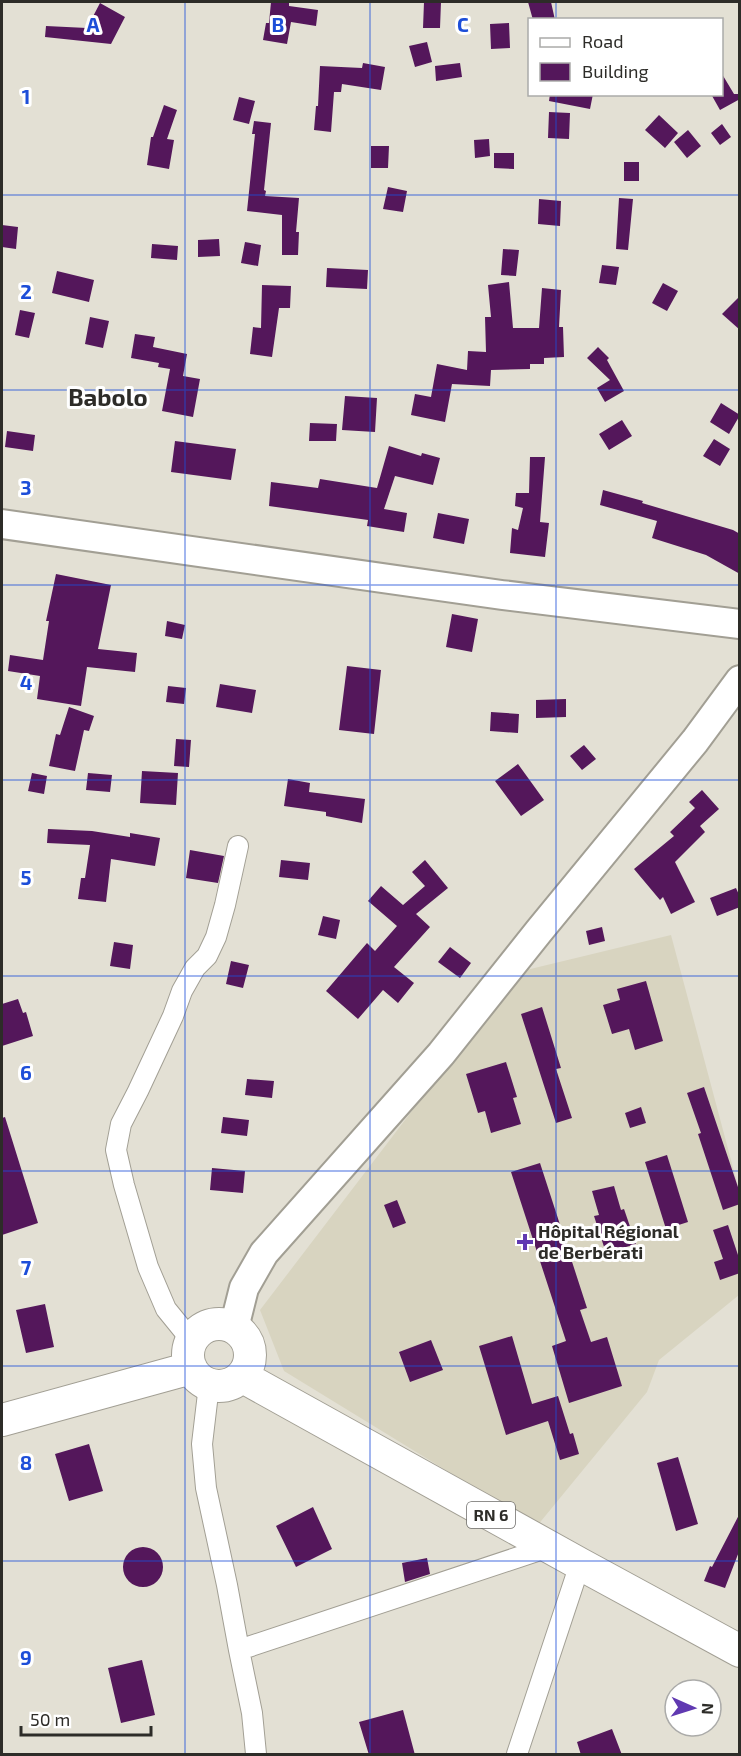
<svg xmlns="http://www.w3.org/2000/svg" width="741" height="1756" font-family="'Exo 2',sans-serif">
<style>
.built{fill:#d8d4c0}
.building{fill:#54175b}
.lines{fill:none;stroke-linecap:round;stroke-linejoin:round}
.street-casing{stroke:#a29f94;stroke-width:22}
.secondary-casing{stroke:#a29f94;stroke-width:32}
.primary-casing{stroke:#a29f94;stroke-width:34}
.street{stroke:#fff;stroke-width:20}
.secondary{stroke:#fff;stroke-width:28}
.primary{stroke:#fff;stroke-width:32}
.grid{fill:none;stroke:#1d4ed8;stroke-width:1.5;stroke-opacity:0.55}
.poi-dot{fill:#6039b1;stroke:#fff;stroke-width:2}
.labels{text-anchor:middle;stroke-width:6;stroke-linejoin:round;paint-order:stroke}
.shield{fill:#fff;stroke:#6c6b68;stroke-width:1.5}
.shield-label{font-size:16px;font-weight:bold;fill:#2d2c28}
.poi-label{font-size:18px;font-weight:bold;fill:#2d2c28;stroke:#fff;text-anchor:start}
.district-label{font-size:24px;font-weight:bold;fill:#2d2c28;stroke:#fff}
.grid-label{font-size:20px;text-anchor:middle;font-weight:bold;fill:#1d4ed8;stroke:#fff;stroke-width:6;stroke-linejoin:round;paint-order:stroke}
</style>
<rect width="100%" height="100%" fill="#e3e0d4"/>
<!-- built -->
<path class="built" d="M671,935L739,1190V1295L659,1360L647,1392L537,1526L284,1371L260,1310L518,972Z"/>
<!-- building -->
<path class="building" d="M271,2H289V6L318,10L316,26L291,22L287,44L263,40L266,23H269Z
M424,2H441L440,28H423Z
M528,2H551L555,20H533Z
M100,3L125,17L111,44L45,37L46,26L87,28Z
M509,23L510,48L491,49L490,24Z
M427,42L432,62L415,67L409,46Z
M363,63L385,67L381,90L342,84L341,92H334L331,132L314,130L316,106H318L320,66L362,68Z
M460,63L462,77L436,81L435,66Z
M722,74L734,94H740V99L720,110L711,94H722Z
M550,94H593L590,109L549,101Z
M239,97L255,101L249,124L233,120Z
M164,105L177,110L167,139L174,140L169,169L147,165L151,137H153Z
M549,112L570,113L569,139L548,138Z
M659,115L678,133L665,148L645,130Z
M254,121L271,123L264,190L266,191L265,196L299,198L296,232H299L298,255H282V215L247,211L255,134H252Z
M722,124L731,137L720,145L711,133Z
M688,130L701,146L687,158L674,142Z
M489,139L490,156L475,158L474,140Z
M371,146H389L388,168H371Z
M494,153H514V169L494,168Z
M624,162H639V181H624Z
M388,187L407,191L403,212L383,209Z
M619,198L633,199L628,250L616,249Z
M539,199L561,201L560,226L538,224Z
M2,225L18,227L16,249L2,247Z
M219,239L220,256L198,257V240Z
M245,242L261,245L258,266L241,263Z
M152,244L178,246L177,260L151,258Z
M503,249L519,250L516,276L501,275Z
M602,265L619,267L616,285L599,283Z
M327,268L368,270L367,289L326,287Z
M57,271L94,280L89,302L52,293Z
M509,282L513,328H539L542,288L561,290L559,327H563L564,357L544,358V364H530V369L491,370L490,386L452,384L445,422L411,415L415,394L431,397L437,364L467,370L468,351L486,352L485,317H491L488,285Z
M663,283L678,291L667,311L652,303Z
M262,285L291,286L290,308H279L272,357L250,354L253,327L261,328Z
M740,296V330L722,314Z
M20,310L35,313L29,338L15,335Z
M90,317L109,321L103,348L85,344Z
M135,334L155,337L153,347L187,354L183,376L200,379L193,417L162,411L170,369L158,367L159,363L131,358Z
M598,347L609,358L607,360L624,391L605,402L597,388L610,380L587,358Z
M345,396L377,398L375,432L342,430Z
M721,403L740,415L729,434L710,422Z
M622,420L632,436L609,450L599,434Z
M310,423L337,424L336,441H309Z
M7,431L35,435L33,451L5,447Z
M714,439L730,449L720,466L703,456Z
M175,441L236,449L231,480L171,472Z
M389,446L421,456L422,453L440,458L433,485L395,476L384,509L407,513L404,532L367,526L368,520L269,506L271,482L318,488L320,479L377,488Z
M530,457H545L540,522L549,523L545,557L510,553L512,528L518,530L523,508L515,506L516,493H529Z
M603,490L643,501L642,503L733,530L740,534V574L706,555L652,538L657,521L600,505Z
M438,513L469,519L464,544L433,538Z
M56,574L111,585L98,649L137,653L135,672L87,667L81,706L37,699L40,676L8,671L10,655L43,660L49,621H46Z
M452,614L478,619L472,652L446,647Z
M167,621L185,625L182,639L165,636Z
M347,666L381,670L374,734L339,730Z
M220,684L256,690L252,713L216,707Z
M168,686L186,688L184,704L166,702Z
M566,699V717L536,718V700Z
M69,707L94,716L89,731L84,730L75,771L49,766L56,734L60,735Z
M491,712L519,714L518,733L490,731Z
M176,739L191,740L189,767L174,766Z
M584,745L596,759L582,770L570,756Z
M518,764L544,800L521,816L495,781Z
M142,771L178,773L176,805L140,803Z
M32,773L47,776L44,794L28,791Z
M88,773L112,775L110,792L86,790Z
M288,779L310,783L309,792L365,799L362,823L326,816V812L284,806Z
M702,790L719,809L700,826L705,832L675,862L695,902L671,914L663,897L660,900L634,869L674,836L670,832L695,808L689,802Z
M48,829L92,831L130,837V833L160,838L155,866L111,859L106,902L78,899L81,878H85L90,845L47,843Z
M190,850L224,856L218,883L186,878Z
M281,860L310,863L308,880L279,877Z
M425,860L448,888L416,914L430,927L394,967L414,983L398,1003L383,990L358,1019L326,991L367,943L375,951L397,926L368,901L381,886L403,905L425,886L412,872Z
M736,888L740,897V907L717,916L710,898Z
M323,916L340,920L336,939L318,935Z
M602,927L605,941L589,945L586,931Z
M114,942L133,945L130,969L110,966Z
M450,947L471,963L460,978L438,962Z
M231,961L249,965L243,988L226,984Z
M646,981L663,1041L635,1050L629,1029L612,1034L603,1005L620,1000L617,989Z
M18,999L23,1013L26,1012L33,1036L2,1046V1004Z
M542,1007L561,1068L556,1069L572,1118L556,1123L521,1014Z
M506,1062L517,1097L513,1098L521,1124L491,1133L485,1111L478,1113L466,1074Z
M247,1079L274,1081L272,1098L245,1095Z
M704,1087L740,1193V1204L723,1210L698,1134L701,1133L687,1093Z
M641,1107L646,1123L630,1128L625,1113Z
M5,1117L38,1223L2,1235V1118Z
M223,1117L249,1120L247,1136L221,1133Z
M667,1155L688,1222L666,1229L645,1162Z
M540,1163L587,1308L580,1310L591,1342L607,1337L622,1386L569,1403L552,1346L566,1341L511,1172Z
M212,1168L245,1171L243,1193L210,1190Z
M614,1186L621,1210L624,1209L636,1244L606,1253L594,1216L599,1215L592,1191Z
M397,1200L406,1223L393,1228L384,1205Z
M728,1225L740,1261V1273L720,1280L714,1262L723,1259L713,1230Z
M45,1304L54,1347L26,1353L16,1310Z
M512,1336L532,1404L558,1396L570,1434L573,1433L579,1454L560,1460L548,1421L506,1435L479,1346Z
M431,1340L443,1370L410,1382L399,1352Z
M89,1444L103,1491L69,1501L55,1454Z
M678,1457L698,1524L676,1531L657,1463Z
M313,1507L332,1549L296,1567L276,1526Z
M740,1513V1549L725,1588L704,1581L710,1566L712,1567Z
M123 1567a20 20 0 1 1 40 0a20 20 0 1 1-40 0Z
M427,1558L430,1574L405,1582L402,1563Z
M142,1660L155,1715L121,1723L108,1668Z
M403,1710L415,1755H369L359,1722Z
M612,1729L622,1755H581L577,1742Z"/>
<g class="lines">
<defs>
<path id="street" d="M192,1341L166,1309L148,1267L124,1185L116,1150L121,1124L138,1091L173,1016L182,991L195,968L207,956L216,937L225,905L238,846
M209,1385L202,1444L206,1488L227,1585L239,1650L252,1713L256,1754
M239,1650L549,1547
M517,1754L580,1564"/>
<path id="secondary" d="M2,524L502,595L740,624
M234,1328L244,1288L264,1253L441,1054L539,931L695,741L740,680"/>
<path id="primary" d="M188 1355a31 31 0 1 1 62 0a31 31 0 1 1-62 0Z
M243,1377L580,1564L740,1651
M2,1420L191,1368"/>
</defs>
<!-- street casing -->
<use href="#street" class="street-casing"/>
<!-- secondary casing -->
<use href="#secondary" class="secondary-casing"/>
<!-- primary casing -->
<use href="#primary" class="primary-casing"/>
<!-- street -->
<use href="#street" class="street"/>
<!-- secondary -->
<use href="#secondary" class="secondary"/>
<!-- primary -->
<use href="#primary" class="primary"/>
</g>
<!-- grid -->
<path class="grid" d="M185,2V1754M370,2V1754M556,2V20M556,94V1754M2,195H740M2,390H740M2,585H740M2,780H740M2,976H740M2,1171H740M2,1366H740M2,1561H740"/>
<!-- markers -->
<path class="poi-dot" d="M522 1233h6v6h6v6h-6v6h-6v-6h-6v-6h6z"/>
<g class="labels">
<!-- shield labels -->
<rect class="shield" x="467" y="1502" width="48" height="26" rx="4.5"/>
<g class="shield-label">
<text x="491" y="1521">RN 6</text>
</g>
<!-- poi labels -->
<g class="poi-label">
<text x="538" y="1238">Hôpital Régional<tspan x="538" dy="21">de Berbérati</tspan></text>
</g>
<!-- district labels -->
<g class="district-label">
<text x="108" y="406">Babolo</text>
</g>
</g>
<g class="grid-label">
<text x="93" y="32">A</text>
<text x="278" y="32">B</text>
<text x="463" y="32">C</text>
<text x="26" y="104">1</text>
<text x="26" y="299">2</text>
<text x="26" y="495">3</text>
<text x="26" y="690">4</text>
<text x="26" y="885">5</text>
<text x="26" y="1080">6</text>
<text x="26" y="1275">7</text>
<text x="26" y="1470">8</text>
<text x="26" y="1665">9</text>
</g>
<!-- border -->
<rect width="741" height="1756" fill="none" stroke="#2d2c28" stroke-width="6"/>
<!-- legend -->
<rect x="528" y="18" width="195" height="78" fill="#ffffff" stroke="#ababa9" stroke-width="1.5"/>
<rect x="540" y="38" width="30" height="9" fill="#ffffff" stroke="#ababa9" stroke-width="1.5"/>
<text x="582" y="48" font-size="18" fill="#2d2c28">Road</text>
<rect x="540" y="63" width="30" height="18" fill="#54175b" stroke="#ababa9" stroke-width="1.5"/>
<text x="582" y="78" font-size="18" fill="#2d2c28">Building</text>
<!-- north arrow -->
<g transform="translate(693 1708) rotate(93)"><circle r="28" fill="#ffffff" stroke="#ababa9" stroke-width="1.5"/>
<path d="M0-4.5L10 22L0 15L-10 22Z" fill="#6039b1"/>
<text y="-9" font-size="16" font-weight="bold" text-anchor="middle" fill="#2d2c28">N</text>
</g>
<!-- scale -->
<path d="M21 1726v9h130v-9" fill="none" stroke="#2d2c28" stroke-width="3"/>
<text x="30" y="1726" font-size="18" fill="#2d2c28" stroke="#ffffff" stroke-width="4.5" paint-order="stroke">50 m</text>
</svg>
